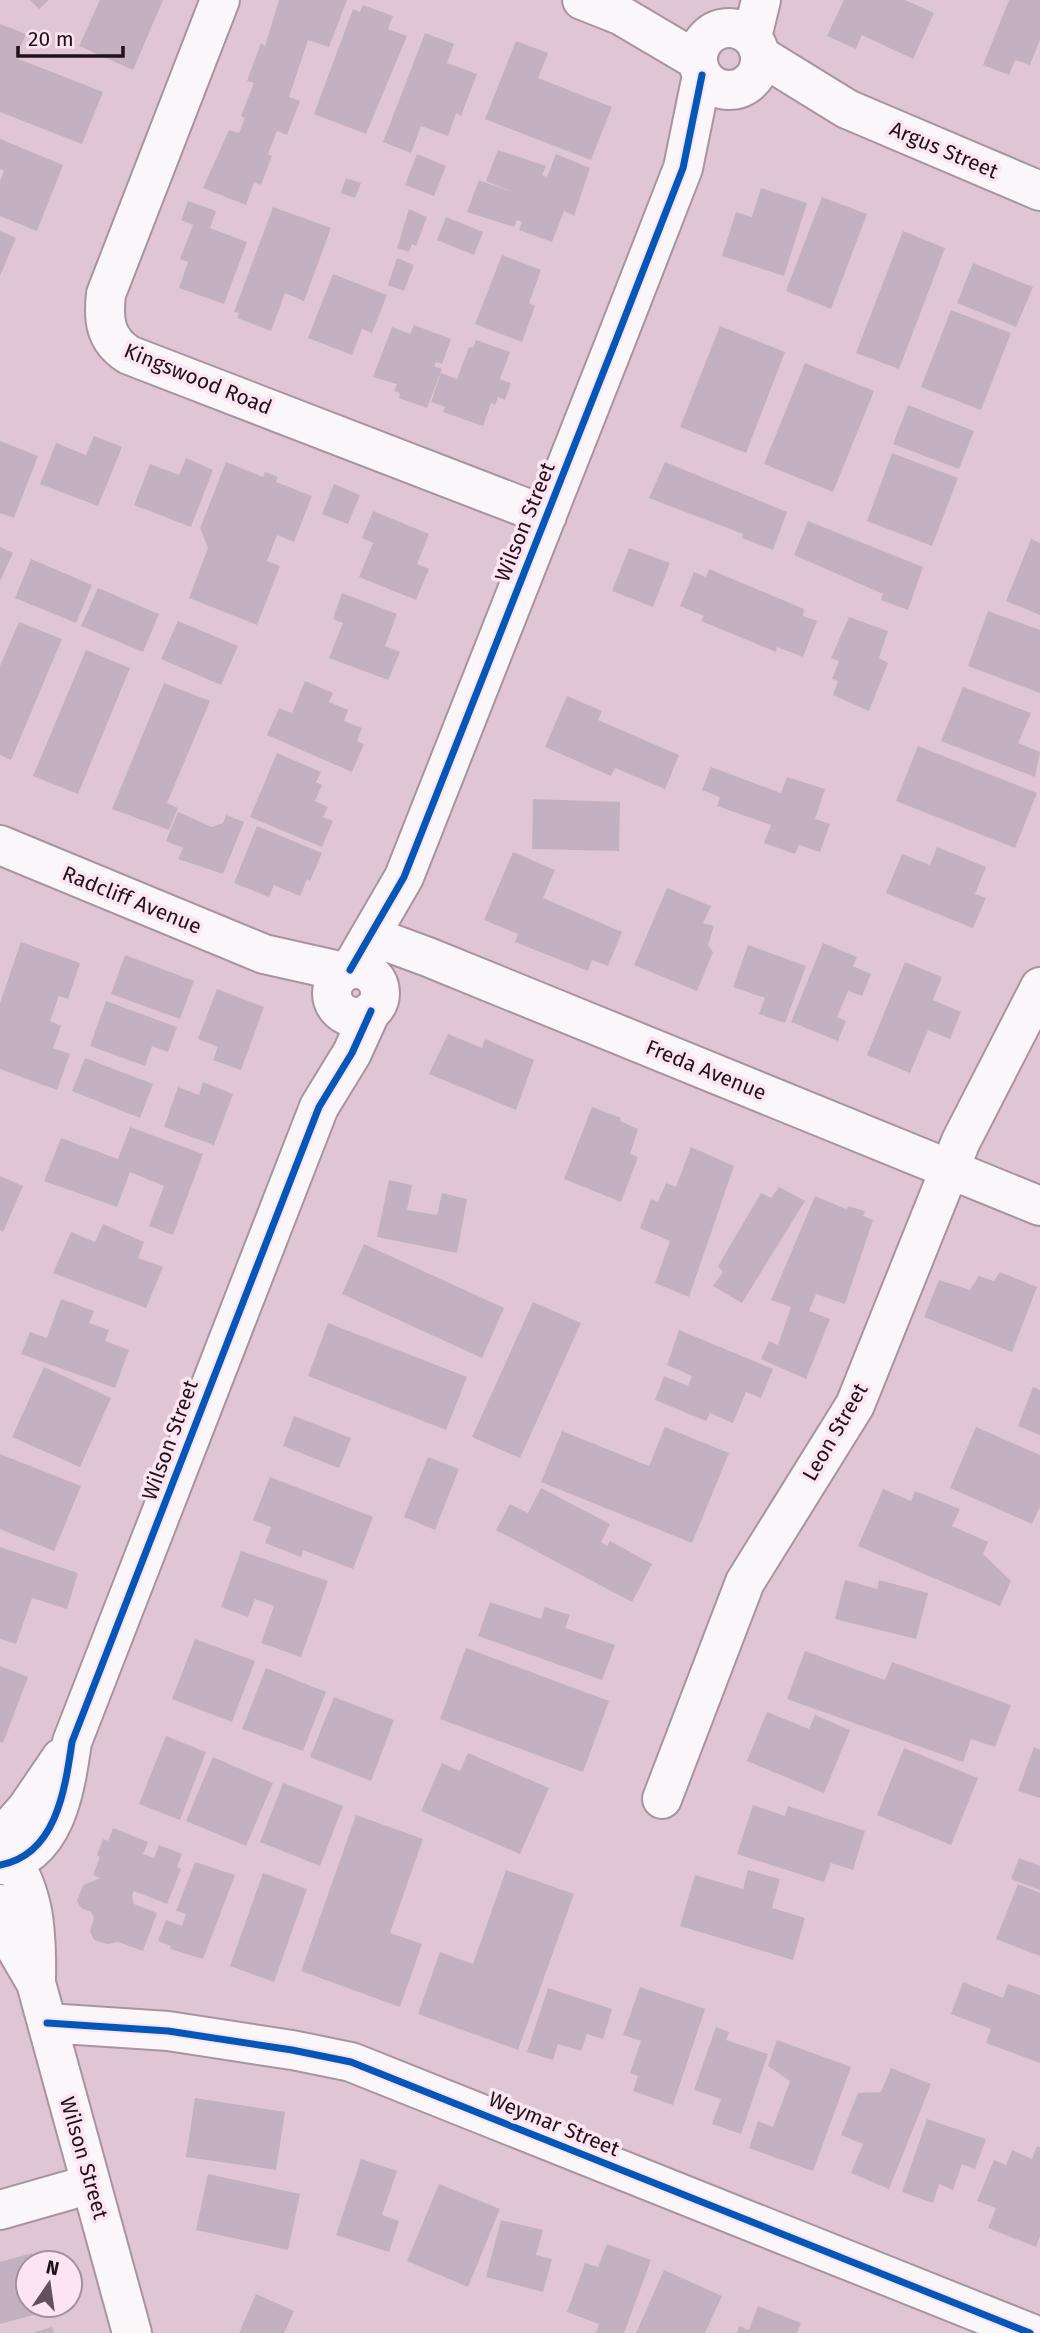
<svg xmlns="http://www.w3.org/2000/svg" width="1040" height="2333" font-family="'Fira Sans',sans-serif">
<style>
.building{fill:#c3b1bf}
.lines{fill:none;stroke-linecap:round;stroke-linejoin:round}
.minor-casing{stroke:#a894a0;stroke-width:42}
.minor{stroke:#faf6f9;stroke-width:38}
.cycleway-casing{stroke:#fce4f2;stroke-width:11}
.cycleway{stroke:#0057b8;stroke-width:7}
.labels{text-anchor:middle;stroke-width:7;stroke-linejoin:round;paint-order:stroke}
.street-label{font-size:21px;fill:#21111b;stroke:#fce4f2}
</style>
<rect width="100%" height="100%" fill="#e0c6d5"/>
<!-- building -->
<path class="building" d="M30,0H49L39,9Z
M100,0H163L133,70L79,46Z
M279,0H347L329,47L308,40L289,97L300,101L287,135L277,131L268,154L272,156L261,185L254,182L246,205L203,188L229,130L239,133L245,118L241,116L254,83L247,81L261,43L265,46Z
M844,0H905L934,13L913,59L862,35L856,49L827,36Z
M1009,0H1040V40L1030,65L1015,60L1009,75L983,65Z
M363,5L393,16L388,29L407,36L366,134L314,114L353,9L360,12Z
M0,24L26,34L16,58L103,92L82,144L0,112Z
M425,33L454,44L447,63L477,74L461,116L456,113L448,136L421,126L411,153L383,142Z
M516,41L548,53L538,78L612,107L591,160L485,119Z
M0,139L63,165L37,231L0,216V181L4,171L0,169Z
M498,150L546,166L542,175L547,177L556,154L590,168L574,216L564,211L552,242L519,230L522,222L517,220L514,227L467,212L479,180L514,193L486,181Z
M417,154L446,166L434,196L405,185Z
M346,178L361,183L355,198L341,193Z
M761,188L807,203L784,276L722,256L736,212L752,217Z
M822,197L867,214L831,309L786,291Z
M188,201L216,211L210,228L247,242L224,304L179,288L188,262L180,259L193,225L181,220Z
M273,207L331,228L304,301L285,293L271,331L237,318L239,313L234,312Z
M409,209L427,217L416,246L412,244L409,252L397,248Z
M446,217L483,232L474,255L437,240Z
M0,231L16,238L0,276Z
M903,231L945,248L899,369L856,353Z
M502,255L541,270L529,303L535,306L522,342L475,324Z
M397,258L414,265L404,291L388,285Z
M973,263L1033,287L1016,327L957,303Z
M333,274L387,295L372,333L362,329L352,355L308,338Z
M951,310L1011,333L981,410L921,387Z
M414,325L451,339L442,364L436,362L434,366L442,369L427,408L399,398L400,393L394,391L397,384L373,377L392,327L410,334Z
M720,326L785,352L746,453L680,427Z
M476,340L510,352L500,379L511,383L505,400L498,397L495,405L491,403L483,426L443,412L445,407L431,402L441,373L457,379L469,347L473,348Z
M805,363L874,391L833,492L764,464Z
M908,405L974,431L959,469L893,444Z
M94,436L122,447L98,506L40,484L56,443L86,455Z
M0,441L38,456L14,518L0,513Z
M892,453L958,478L932,546L867,521Z
M186,458L213,470L191,527L134,505L150,464L179,475Z
M226,462L263,477L265,472L278,477L276,482L312,496L294,542L277,535L267,561L280,566L257,625L189,598L208,548L200,528Z
M665,462L787,512L773,550L742,538L743,534L649,498Z
M334,484L360,495L348,524L322,514Z
M373,511L429,534L417,564L429,569L416,600L359,577L373,543L362,538Z
M808,521L923,567L908,610L881,600L883,594L794,555Z
M1031,539L1040,543V615L1006,601Z
M0,547L13,553L0,581Z
M629,548L670,563L653,607L612,591Z
M31,559L92,585L76,623L15,598Z
M709,569L804,609L803,616L817,621L803,657L777,647L776,652L701,621L704,616L680,606L694,572L706,577Z
M98,588L159,614L143,652L81,626Z
M342,593L397,614L385,646L400,652L388,680L329,658L343,623L333,619Z
M988,611L1040,630V693L968,666Z
M849,617L888,631L879,658L888,663L869,711L833,695L838,681L832,679L839,661L831,658Z
M178,621L238,646L221,685L161,659Z
M19,622L62,639L11,760L0,755V666Z
M86,650L130,668L78,794L33,776Z
M305,681L333,693L329,702L348,710L344,721L362,728L357,741L364,744L352,772L267,735L279,708L292,713Z
M164,683L210,701L167,803L178,808L169,830L112,809Z
M963,687L1031,713L1018,743L1040,752L1035,777L941,741Z
M567,696L602,711L598,720L679,755L665,789L615,768L611,776L545,747Z
M918,746L1037,793L1015,848L896,801Z
M277,753L321,772L316,782L322,785L315,801L328,807L323,817L333,821L322,847L250,817Z
M711,767L781,793L787,777L825,789L815,819L830,824L820,852L799,845L795,854L764,843L771,825L717,806L720,797L702,790Z
M533,799L620,802L619,851L532,849Z
M178,812L212,827L223,823L226,815L244,822L223,874L178,859L183,848L166,841Z
M257,826L322,853L310,881L307,879L300,896L274,885L269,897L234,883Z
M937,847L986,867L975,894L986,898L973,928L886,893L902,854L930,865Z
M513,852L555,870L543,898L622,932L608,966L592,960L588,971L515,942L518,934L484,920Z
M667,888L711,906L703,923L714,926L708,945L713,952L697,991L634,965Z
M21,942L80,963L68,999L59,996L50,1021L61,1026L53,1048L70,1054L57,1090L0,1069V1003Z
M823,943L857,957L853,966L871,974L862,996L848,991L837,1017L846,1021L838,1041L791,1022Z
M748,945L806,966L785,1023L759,1014L765,998L733,987Z
M125,955L194,981L180,1019L111,994Z
M905,962L942,977L933,1000L961,1012L950,1039L928,1030L910,1073L867,1055Z
M217,989L264,1007L241,1070L213,1060L218,1047L198,1039Z
M106,1001L177,1027L168,1052L152,1046L145,1066L90,1046Z
M448,1034L482,1048L485,1039L534,1060L516,1110L429,1074Z
M85,1058L153,1084L140,1118L72,1091Z
M203,1082L233,1094L214,1145L164,1127L178,1087L199,1095Z
M592,1107L621,1118L620,1121L638,1129L630,1154L638,1157L621,1202L564,1179Z
M130,1127L203,1154L173,1235L149,1226L164,1186L130,1172L117,1207L44,1181L61,1138L118,1159Z
M691,1147L734,1166L689,1297L655,1283L670,1241L640,1228L651,1199L658,1202L666,1183L676,1187Z
M0,1176L23,1186L3,1232L0,1230Z
M389,1180L412,1185L407,1210L437,1215L442,1193L467,1199L457,1253L377,1237Z
M779,1187L805,1201L742,1303L713,1286L723,1272L718,1266L761,1193L771,1198Z
M815,1196L846,1209L848,1206L865,1211L863,1216L873,1220L845,1304L816,1294L809,1311L830,1319L806,1379L761,1359L769,1341L778,1345L791,1307L771,1300Z
M103,1224L144,1242L138,1258L163,1267L146,1308L53,1273L71,1232L95,1242Z
M364,1244L504,1308L482,1358L342,1294Z
M1000,1272L1037,1287L1012,1352L924,1317L939,1280L970,1290L979,1276L994,1281Z
M61,1299L94,1311L89,1323L109,1330L105,1341L129,1350L115,1388L21,1354L30,1332L47,1338Z
M533,1302L581,1323L520,1458L472,1437Z
M328,1323L467,1377L446,1430L308,1376Z
M679,1330L773,1369L761,1398L746,1392L733,1423L710,1413L706,1421L655,1400L664,1376L688,1386L692,1376L667,1365Z
M44,1367L111,1398L80,1467L12,1437Z
M1033,1387L1040,1390V1435L1018,1426Z
M294,1416L351,1438L339,1468L283,1446Z
M665,1427L729,1453L692,1543L541,1482L562,1431L649,1466Z
M976,1427L1040,1455V1507L1032,1524L950,1488Z
M0,1454L81,1486L54,1551L0,1529Z
M428,1457L459,1469L435,1530L404,1517Z
M270,1477L373,1517L353,1569L303,1550L301,1557L265,1543L271,1527L253,1520Z
M541,1488L610,1524L601,1542L607,1546L610,1541L652,1564L632,1602L496,1530L510,1504L528,1513Z
M883,1489L911,1501L915,1491L960,1509L952,1526L988,1542L983,1554L1011,1581L1000,1606L858,1546Z
M0,1547L78,1573L67,1609L32,1598L16,1644L0,1639Z
M241,1551L328,1581L301,1657L261,1643L274,1606L255,1599L248,1617L221,1607Z
M845,1580L877,1589L879,1580L928,1593L916,1639L835,1619Z
M490,1602L541,1619L545,1607L570,1615L565,1628L615,1645L602,1680L478,1636Z
M195,1639L255,1661L232,1722L172,1699Z
M466,1648L609,1701L583,1772L440,1719Z
M805,1651L885,1680L892,1662L1011,1705L995,1747L971,1739L963,1762L787,1699Z
M0,1666L28,1677L3,1743L0,1742Z
M266,1668L326,1692L303,1751L242,1729Z
M334,1697L394,1720L371,1781L310,1757Z
M767,1712L809,1729L815,1715L850,1730L824,1793L747,1761Z
M166,1736L206,1752L180,1820L139,1804Z
M1034,1747L1040,1750V1798L1018,1791Z
M904,1748L978,1778L951,1845L877,1815Z
M468,1753L549,1788L520,1854L421,1811L442,1763L460,1771Z
M213,1757L273,1783L246,1846L186,1821Z
M283,1783L343,1806L320,1866L260,1842Z
M753,1805L785,1816L788,1806L865,1831L853,1870L831,1863L824,1882L737,1854Z
M356,1815L423,1839L390,1933L422,1944L400,2007L301,1971Z
M113,1828L148,1842L143,1854L154,1858L159,1845L182,1854L177,1867L181,1869L167,1904L134,1891L132,1896L134,1904L157,1913L143,1951L118,1942L107,1944L94,1940L90,1931L94,1918L91,1912L81,1908L77,1901L83,1885L101,1878L93,1875L100,1857L97,1855L103,1839L108,1841Z
M1019,1858L1040,1866V1890L1011,1879Z
M195,1862L235,1875L203,1959L170,1949L171,1946L158,1941L166,1920L182,1926L186,1914L176,1911Z
M506,1870L574,1894L518,2050L418,2014L440,1952L473,1964Z
M748,1870L780,1879L772,1908L805,1918L793,1960L680,1926L695,1875L743,1889Z
M263,1873L307,1889L274,1982L230,1966Z
M1018,1884L1040,1893V1956L996,1939Z
M963,1982L1003,1998L1008,1984L1040,1995V2063L986,2043L991,2029L951,2014Z
M640,1987L705,2009L673,2105L633,2091L638,2076L630,2073L641,2041L623,2035Z
M548,1988L612,2009L603,2039L587,2034L581,2051L558,2044L553,2060L527,2052Z
M716,2027L729,2032L726,2040L768,2054L741,2134L712,2124L721,2099L694,2090Z
M777,2040L851,2067L813,2171L749,2148L758,2121L773,2127L790,2081L768,2066Z
M891,2068L931,2084L889,2189L851,2173L863,2144L841,2135L858,2093L881,2092Z
M195,2098L285,2112L276,2170L186,2157Z
M927,2119L986,2139L975,2169L962,2164L953,2190L939,2184L933,2203L902,2192Z
M1037,2146L1040,2147V2236L1036,2247L988,2228L996,2208L977,2201L994,2160L1006,2165L1012,2150L1032,2159Z
M361,2159L397,2171L382,2215L399,2221L389,2252L336,2235Z
M208,2174L300,2194L288,2250L196,2230Z
M439,2184L500,2209L468,2287L407,2261Z
M501,2220L543,2230L536,2255L552,2259L543,2292L486,2277Z
M607,2244L651,2260L624,2333H596L599,2324L567,2312L585,2263L598,2267Z
M32,2253L35,2263H28V2305H46L48,2311L0,2324V2262Z
M664,2270L722,2296L705,2333H636Z
M256,2294L294,2311L284,2333H239Z
M758,2306L801,2323L797,2333H737L739,2326L749,2330Z
M52,2327L54,2333H35V2332Z"/>
<g class="lines">
<defs>
<path id="minor" d="M220,0L106,294C103,320 105,340 129,355L547,516
M582,0L620,15L698,61
M698 59a31 31 0 1 1 62 0a31 31 0 1 1-62 0Z
M752,37L761,0
M761,56L847,109L1040,191
M0,845L264,954L344,972
M371,936L428,957L1040,1206
M332 993a24 24 0 1 1 48 0a24 24 0 1 1-48 0Z
M350,970L404,877L616,340L683,168L702,75
M662,1799L745,1582L855,1405L961,1141L1040,987
M0,1839L27,1808L61,1758
M0,1845C35,1884 37,1930 36,1981
M0,1865C56,1855 65,1790 72,1742L319,1107L352,1053L371,1011
M0,1904L15,1947L36,1983L132,2333
M47,2023L168,2031L292,2050L351,2062L1030,2333
M0,2210L91,2184"/>
</defs>
<!-- minor casing -->
<use href="#minor" class="minor-casing"/>
<!-- minor -->
<use href="#minor" class="minor"/>
<defs>
<path id="cycleway" d="M350,970L404,877L616,340L683,168L702,75
M0,1865C56,1855 65,1790 72,1742L319,1107L352,1053L371,1011
M47,2023L168,2031L292,2050L351,2062L1030,2333"/>
</defs>
<!-- cycleway casing -->
<use href="#cycleway" class="cycleway-casing"/>
<!-- cycleway -->
<use href="#cycleway" class="cycleway"/>
</g>
<g class="labels">
<!-- street labels -->
<g class="street-label">
<text transform="translate(944 150) rotate(23)" y="7">Argus Street</text>
<text transform="translate(198 379) rotate(22)" y="7">Kingswood Road</text>
<text transform="translate(525 522) rotate(-68)" y="7">Wilson Street</text>
<text transform="translate(132 900) rotate(22)" y="7">Radcliff Avenue</text>
<text transform="translate(706 1070) rotate(22)" y="7">Freda Avenue</text>
<text transform="translate(835 1432) rotate(-60)" y="7">Leon Street</text>
<text transform="translate(170 1440) rotate(-70)" y="7">Wilson Street</text>
<text transform="translate(554 2124) rotate(22)" y="7">Weymar Street</text>
<text transform="translate(84 2158) rotate(74)" y="7">Wilson Street</text>
</g>
</g>
<!-- north arrow -->
<g transform="translate(49 2284) rotate(13)"><circle r="33" fill="#fce4f2" stroke="#a4909c" stroke-width="2"/>
<path d="M0-5L12 26L0 18L-12 26Z" fill="#64505c"/>
<text y="-10" font-size="19" font-weight="bold" text-anchor="middle" fill="#21111b">N</text>
</g>
<!-- scale -->
<path d="M18 46v10h105v-10" fill="none" stroke="#21111b" stroke-width="3.5"/>
<text x="28" y="46" font-size="21" fill="#21111b" stroke="#fce4f2" stroke-width="5" paint-order="stroke">20 m</text>
</svg>
